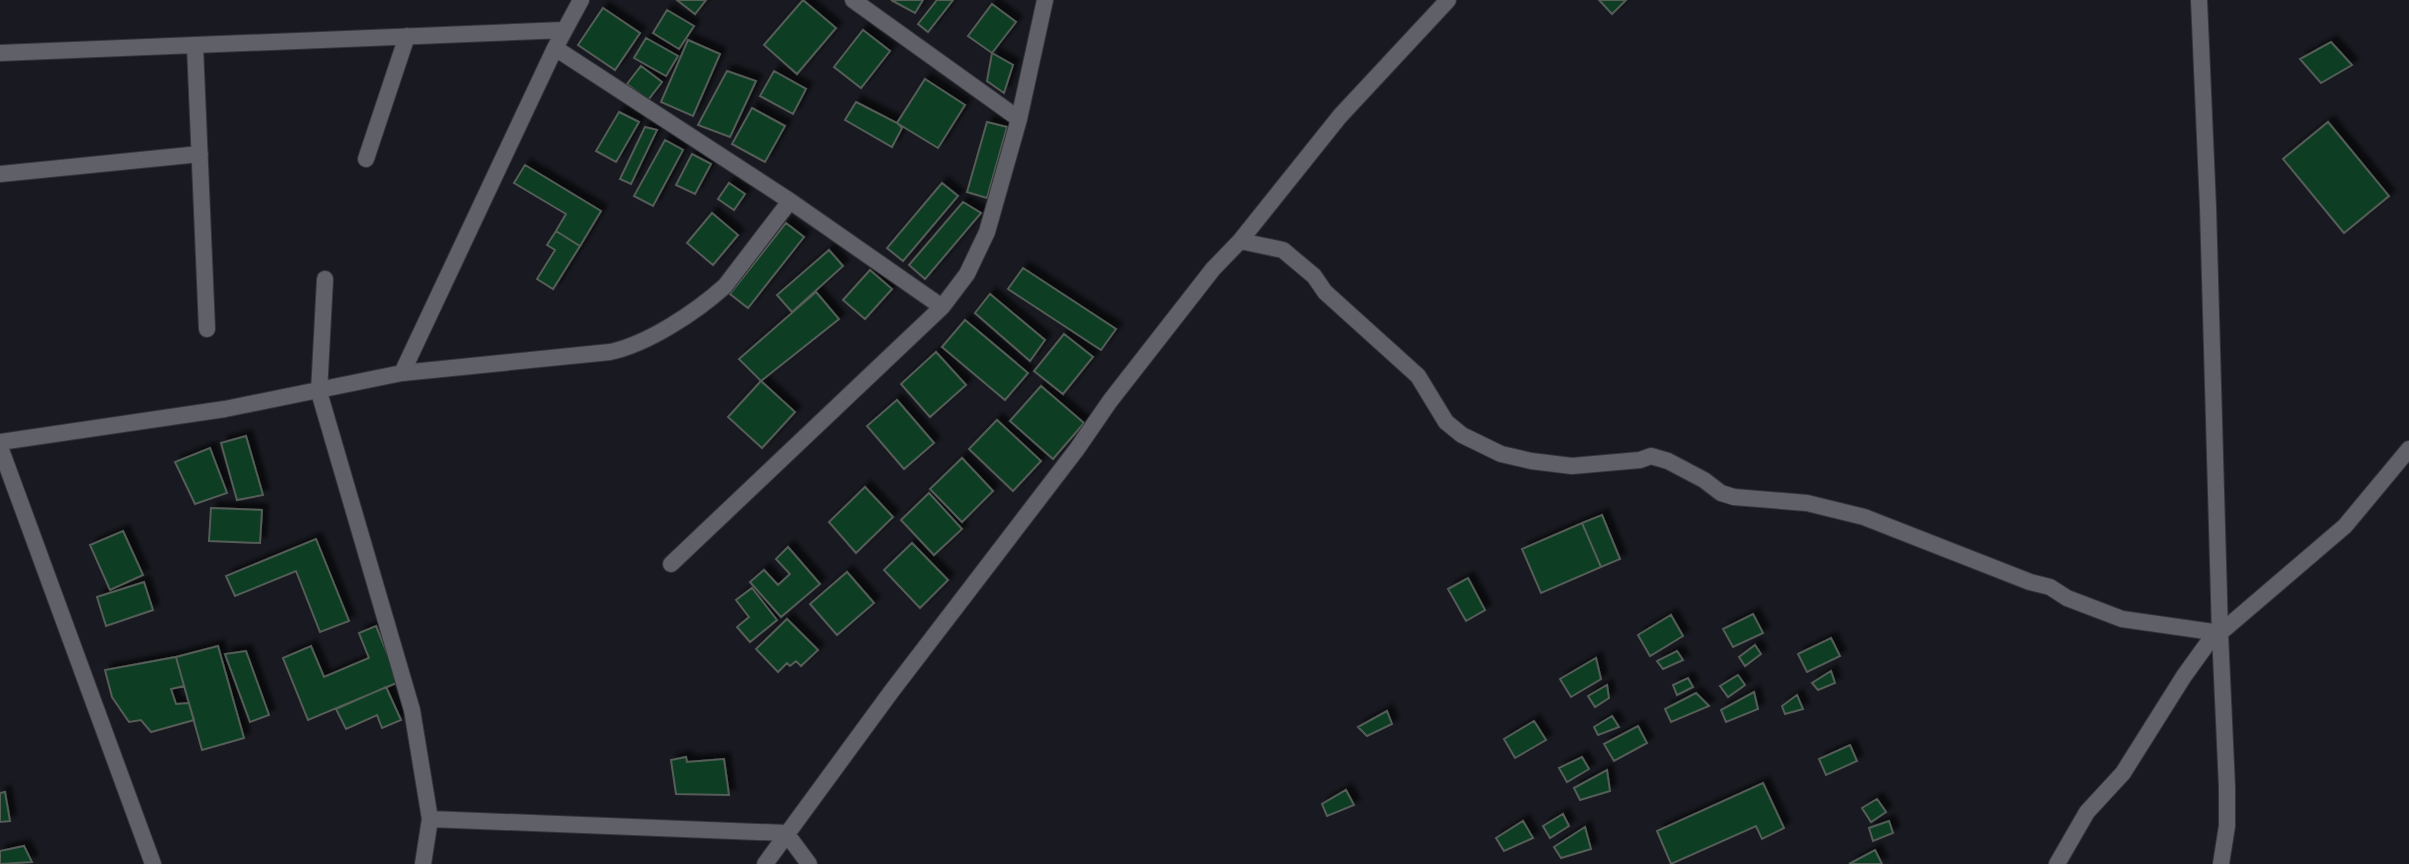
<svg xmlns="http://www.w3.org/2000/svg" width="2409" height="864" font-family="'Noto Sans',sans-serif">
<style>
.building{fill:#0a3c24;stroke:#545d57;stroke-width:2;filter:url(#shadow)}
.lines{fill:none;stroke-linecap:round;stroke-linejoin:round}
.minor-casing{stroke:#34343a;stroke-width:18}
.minor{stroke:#606069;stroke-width:16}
</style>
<defs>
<filter id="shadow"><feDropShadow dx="6" dy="-6" stdDeviation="2" flood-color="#0009"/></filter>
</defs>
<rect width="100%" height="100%" fill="#191a21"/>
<!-- building -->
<path class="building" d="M677,0H706L695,14Z
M803,0L836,28L797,74L764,45Z
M891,0H923L915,13Z
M937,0H953L928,32L918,24Z
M1599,0H1626L1612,14Z
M992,4L1016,22L992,53L968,36Z
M603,8L640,33L615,70L578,45Z
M667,10L694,26L679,49L653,33Z
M863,30L890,51L861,88L834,67Z
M646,38L678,56L666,76L634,58Z
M688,40L720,54L693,116L661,102Z
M2331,42L2352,65L2321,83L2300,59Z
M992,53L1013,65L1004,93L987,81Z
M641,66L662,82L648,100L627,84Z
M727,71L756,81L730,137L698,125Z
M774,71L806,89L793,114L760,96Z
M925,79L965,105L938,148L897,123Z
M856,102L897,123L902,128L892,147L845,120Z
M752,108L785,126L765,162L732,144Z
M619,112L639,122L616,162L596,151Z
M987,122L1007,127L987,198L967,192Z
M2328,122L2389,196L2344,233L2283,159Z
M645,127L657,130L631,184L620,179Z
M665,140L683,150L653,206L634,196Z
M692,154L711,164L695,194L676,185Z
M525,165L601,211L580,246L556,231L566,214L514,183Z
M729,183L745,194L734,210L718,199Z
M942,183L958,196L903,261L887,248Z
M963,202L981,213L925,279L909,265Z
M712,213L738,235L713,265L687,243Z
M786,223L804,237L748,308L730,294Z
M556,231L580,246L553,289L537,279L555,250L547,245Z
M829,250L843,266L792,312L777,295Z
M1023,268L1116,329L1101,350L1008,289Z
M870,270L892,289L865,319L843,300Z
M816,292L839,319L761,381L739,359Z
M990,294L1045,340L1030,361L975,313Z
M965,320L1028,373L1005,400L942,347Z
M1064,334L1093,357L1063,394L1034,371Z
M936,352L966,385L930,417L901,384Z
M761,381L795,412L762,448L728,417Z
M1041,386L1084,423L1053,459L1010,421Z
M897,400L934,443L904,469L867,426Z
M997,420L1041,461L1013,491L969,449Z
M246,436L263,495L237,500L221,443Z
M210,448L227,493L195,504L175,462Z
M962,458L993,491L962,522L930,489Z
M865,487L893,517L856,553L829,522Z
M929,493L962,529L934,555L901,520Z
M211,508L262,510L260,543L209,541Z
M1602,515L1620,559L1601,567L1582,523Z
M1582,523L1601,567L1541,593L1522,549Z
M123,531L143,575L110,590L90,545Z
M316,539L349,621L320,632L296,571L235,596L226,576Z
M912,543L948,580L920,608L884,570Z
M788,547L820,584L781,617L750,582L764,570L778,585L790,574L776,559Z
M847,572L874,603L837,635L810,604Z
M1468,578L1485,610L1466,621L1448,589Z
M144,582L153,610L106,626L97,597Z
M752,588L777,620L750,642L737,627L749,617L736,600Z
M1753,614L1763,633L1733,647L1723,629Z
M1671,615L1683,636L1650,656L1638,635Z
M787,619L818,650L801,666L796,661L790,666L787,663L778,672L756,649Z
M376,626L399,682L308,720L283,658L311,646L324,677L369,658L359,633Z
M1831,638L1840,656L1807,672L1798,654Z
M1755,645L1761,654L1745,666L1739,657Z
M218,646L244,738L202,750L176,657Z
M246,651L269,715L250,722L225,654Z
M1677,651L1683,660L1663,669L1657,661Z
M176,657L184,686L171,689L176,704L189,703L194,720L151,732L141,720L129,722L112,697L105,670Z
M1596,658L1601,679L1571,697L1560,679Z
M1831,671L1835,683L1818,690L1812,683Z
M1738,675L1745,685L1728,697L1720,686Z
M1688,678L1693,687L1677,695L1673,685Z
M1607,685L1609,698L1595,707L1588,696Z
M386,687L401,720L382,728L377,715L346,729L336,709Z
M1754,692L1758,709L1726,722L1721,710Z
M1696,693L1709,706L1671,722L1665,709Z
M1797,695L1803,709L1785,714L1782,706Z
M1387,711L1392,724L1367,736L1358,727Z
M1612,716L1619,727L1598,735L1594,727Z
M1534,721L1546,740L1515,758L1504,739Z
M1638,726L1647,743L1614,761L1604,744Z
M1850,745L1857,761L1826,775L1819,759Z
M686,757L687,762L724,759L729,795L676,794L671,760Z
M1582,757L1589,769L1567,782L1559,768Z
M1607,770L1610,791L1580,800L1574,788Z
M1763,783L1784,828L1762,839L1756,826L1671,864L1657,831Z
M1346,790L1354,805L1327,816L1322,804Z
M5,792L10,821L0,822V793Z
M1877,799L1886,812L1871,822L1862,808Z
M1563,814L1569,826L1550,838L1543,826Z
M1523,821L1533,838L1504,851L1496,838Z
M1889,821L1893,833L1873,841L1869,828Z
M1585,827L1591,849L1561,858L1554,847Z
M24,846L32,862L0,864V851Z
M1875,850L1882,864H1849Z"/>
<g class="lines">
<defs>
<path id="minor" d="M853,0L1019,119
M2199,0L2208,207L2220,633L2227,787V826L2221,864
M195,46L207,329
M555,48L790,201L942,307
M0,53L564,30
M366,159L407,36
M0,174L200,154
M1240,241L1283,250L1314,276L1325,292L1418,376L1446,422L1462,435L1501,454L1531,461L1572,466L1640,460L1651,456L1668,461L1704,480L1721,493L1734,497L1807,503L1864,517L2030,582L2050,587L2067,598L2122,619L2220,633L2345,526L2409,449
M325,279L319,392L412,710L430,819L423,864
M402,373L555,48L581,0
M0,442L225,409L402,373L610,352C648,344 696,312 725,286L790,201
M0,447L153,864
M671,564L942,307L967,274L987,232L1019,119L1045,0
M430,819L786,833L809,864
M765,864L891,692L1077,449L1110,401L1213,269L1240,241L1340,116L1448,0
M2057,864L2087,812L2123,773L2184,676L2215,633"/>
</defs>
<!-- minor casing -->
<use href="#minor" class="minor-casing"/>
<!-- minor -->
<use href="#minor" class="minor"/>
</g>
</svg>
